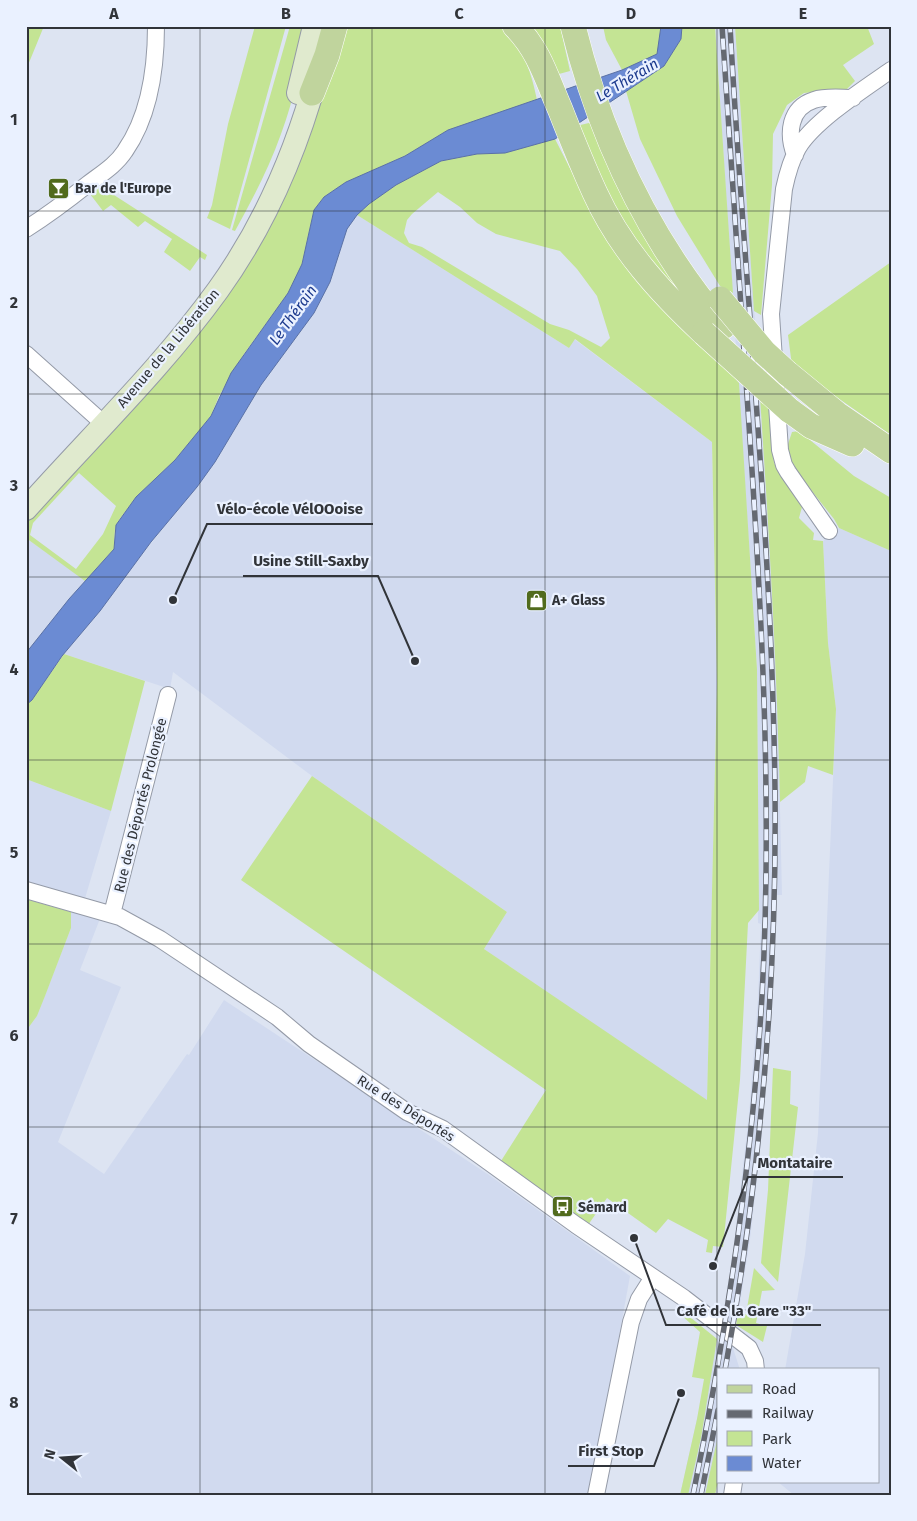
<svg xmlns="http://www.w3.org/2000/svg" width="917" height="1521" font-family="'Fira Sans',sans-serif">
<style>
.built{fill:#d1daef}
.green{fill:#c4e494;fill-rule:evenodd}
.water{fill:#6b8bd3;stroke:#5a71a5}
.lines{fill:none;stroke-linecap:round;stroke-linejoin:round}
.street-casing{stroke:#949aa7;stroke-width:18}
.secondary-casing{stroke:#949aa7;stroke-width:24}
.primary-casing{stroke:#fff;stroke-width:26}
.street{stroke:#fff;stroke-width:16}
.secondary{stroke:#e0eace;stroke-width:22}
.primary{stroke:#c0d49d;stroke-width:25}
.rail-casing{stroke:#656971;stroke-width:5.5}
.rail{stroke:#eaf1ff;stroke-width:4;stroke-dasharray:11;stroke-linecap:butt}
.primary-bridge-casing{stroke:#fff;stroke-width:26;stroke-linecap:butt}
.primary-bridge{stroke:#c0d49d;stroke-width:25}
.grid{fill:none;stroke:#313439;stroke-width:1;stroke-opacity:0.55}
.labels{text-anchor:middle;stroke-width:4.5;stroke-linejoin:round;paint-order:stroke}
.poi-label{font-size:14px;font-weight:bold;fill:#313439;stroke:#eaf1ff;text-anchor:start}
.street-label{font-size:14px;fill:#313439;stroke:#eaf1ff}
.water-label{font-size:15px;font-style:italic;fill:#1c3a8e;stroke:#eaf1ff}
.leader{fill:none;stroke:#313439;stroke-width:2}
.callout-dot{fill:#313439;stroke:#eaf1ff;stroke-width:2}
.callout-label{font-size:15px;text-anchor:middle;font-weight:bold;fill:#313439;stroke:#eaf1ff;stroke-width:4.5;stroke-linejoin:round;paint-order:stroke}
.neatline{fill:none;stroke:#313439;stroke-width:2}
.grid-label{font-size:16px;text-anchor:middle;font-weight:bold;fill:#313439}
</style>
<rect width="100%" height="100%" fill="#dde4f2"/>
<!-- built -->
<path class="built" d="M715,26H735L771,559L778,721L782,895H777L772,1009L759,1162L750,1239L733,1348L740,1370H718V1467L711,1495H680L697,1419L721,1327L733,1253L749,1115L758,999L761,924L758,923L757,669Z
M357,215L569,348L574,339L712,442L717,683L707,1101L484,949L507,912L312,776L173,672L170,689L64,654L100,611L74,593L26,653V538L109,597L215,462L261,385L303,329L336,264L347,229Z
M839,528L891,551V1495H794L778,1482H878V1370H785L805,1254L818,1133L836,709L828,643L823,541Z
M26,779L111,811L83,905L103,911L80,970L121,987L58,1142L104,1174L187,1054L189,1055L224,1000L489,1175L630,1276L590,1495H26V1031L37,1016L71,928V912L26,899Z"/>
<!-- green -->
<path class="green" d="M26,26H44L26,70Z
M255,26H286L230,229L207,218L212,205L228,124Z
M290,26H310C301,62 294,99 281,134C269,168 252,200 235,231L232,230Z
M340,26H502C523,49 531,70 537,100L448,130L405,156L346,182L324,197L314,210L302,264L288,293L244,354L219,396L211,416L175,460L136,497L119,520L115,529L114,549L85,581L26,538V520L208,311ZM79,473L116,506L103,534L76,569L30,535L33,523Z
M529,26H560L570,71L559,74Z
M603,26H661L658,54L622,70L606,40Z
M682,26H715L733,293L720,286L677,216L640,139L626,91L664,66L681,39Z
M735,26H867L874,44L843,65L855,81L847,89L804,93L787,105L773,134L772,185L761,315L754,311Z
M593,122L705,319L651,272L572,127Z
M555,139L582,192L739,383L757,669L759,910L748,923L740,1080L723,1247L713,1246L712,1253L706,1252L708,1240L668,1219L656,1233L607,1198L588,1225L501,1161L546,1090L241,880L312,776L507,912L484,949L707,1100L717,683L712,442L575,339L569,348L357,215L369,204L396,185L441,161L477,154L505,153ZM438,192L460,207L477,223L496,234L560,251L577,269L597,296L610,338L601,347L569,330L550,324L422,247L409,243L404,233L407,220L412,214Z
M100,186L207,255L205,260L200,257L190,271L164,252L172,239L145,221L138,227L111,205L103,211L90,194Z
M891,262V435L792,366L788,335Z
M760,397L770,407L774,463L802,507L799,518L814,533L813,540L823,541L828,643L836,709L833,775L808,766L805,782L780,802C777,666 769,532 760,397Z
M799,431L854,476L891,498V551L839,528L834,519L788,461V444L792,432Z
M64,654L145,681L111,811L26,779V705L32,700Z
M26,899L71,912V928L45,996L37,1016L26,1031Z
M773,1068L791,1071L790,1104L798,1107L778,1282L761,1263L768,1190Z
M754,1268L775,1290L762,1291L756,1323L767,1326L763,1342L736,1325L738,1314H746Z
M685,1313L717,1339L701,1438L688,1495H680L697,1419L704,1379L692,1377L700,1332L680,1314Z
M718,1436V1481L715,1495H705Z"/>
<!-- water -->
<path class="water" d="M661,26H682L681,39L664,66L555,139L505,153L477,154L441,161L396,185L369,204L357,215L347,229L330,282L314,313L261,385L215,462L197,487L151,542L100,611L62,656L32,700L26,705V653L69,599L114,549L116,525L136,497L175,460L211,416L231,373L288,293L302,264L314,210L324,197L346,182L405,156L448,130L622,70L657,54Z"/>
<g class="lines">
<defs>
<path id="street" d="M795,155C787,134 789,108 814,100C826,96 840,98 853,98
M26,229C48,215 68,200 88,184C101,174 116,165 125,151C150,115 156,69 156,26
M26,354L104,424
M829,531L788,472L784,465L780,450L771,314L784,189C787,175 791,160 798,148C814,121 864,89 891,70
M26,890L120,917L160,939L277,1017L309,1044L407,1112L443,1129L576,1225L684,1298L749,1348L755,1361L756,1370
M112,914L168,695
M596,1495L631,1322L639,1299L653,1277
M732,1495L734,1482"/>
<path id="secondary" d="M298,93L314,26
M26,509C90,437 161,369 218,290C264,226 296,152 317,75"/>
<path id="primary" d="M515,26C539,50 547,79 560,109C571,137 582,165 595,193C620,248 660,292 704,333
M573,26C600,136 649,240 723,327
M312,93L327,55L335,26
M787,373L837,414L891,451
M789,410L811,426L852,444"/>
</defs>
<!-- street casing -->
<use href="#street" class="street-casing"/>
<!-- secondary casing -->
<use href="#secondary" class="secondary-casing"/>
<!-- primary casing -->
<use href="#primary" class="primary-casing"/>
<!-- street -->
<use href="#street" class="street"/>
<!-- secondary -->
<use href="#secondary" class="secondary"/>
<!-- primary -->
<use href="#primary" class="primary"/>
<defs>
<path id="rail" d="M725,1370C760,1179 777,984 775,790C772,535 744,281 730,26
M693,1495C727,1330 752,1164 762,996C772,816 763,635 751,455C742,312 731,169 722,26
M701,1495L718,1410"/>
</defs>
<!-- rail casing -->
<use href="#rail" class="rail-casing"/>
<!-- rail -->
<use href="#rail" class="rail"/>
<defs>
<path id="primary-bridge" d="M720,299L764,352L787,373
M704,333L789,410"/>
</defs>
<!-- primary-bridge casing -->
<use href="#primary-bridge" class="primary-bridge-casing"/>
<!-- primary-bridge -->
<use href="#primary-bridge" class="primary-bridge"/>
</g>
<!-- grid -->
<path class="grid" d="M200,26V1495M372,26V1495M545,26V1495M717,26V1495M26,211H891M26,394H891M26,577H891M26,760H891M26,944H891M26,1127H891M26,1310H891"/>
<!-- icons -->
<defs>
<symbol id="bar-square" viewBox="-11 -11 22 22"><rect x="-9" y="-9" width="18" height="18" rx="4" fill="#516b1d" stroke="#eaf1ff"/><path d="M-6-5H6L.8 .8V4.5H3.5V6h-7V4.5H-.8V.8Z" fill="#fff"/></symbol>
<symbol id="shop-square" viewBox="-11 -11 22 22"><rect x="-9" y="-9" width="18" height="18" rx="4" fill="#516b1d" stroke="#eaf1ff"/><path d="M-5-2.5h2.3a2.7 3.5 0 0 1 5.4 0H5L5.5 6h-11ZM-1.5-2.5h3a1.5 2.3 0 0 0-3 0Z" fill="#fff"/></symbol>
<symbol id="bus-square" viewBox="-11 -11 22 22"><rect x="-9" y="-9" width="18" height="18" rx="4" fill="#516b1d" stroke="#eaf1ff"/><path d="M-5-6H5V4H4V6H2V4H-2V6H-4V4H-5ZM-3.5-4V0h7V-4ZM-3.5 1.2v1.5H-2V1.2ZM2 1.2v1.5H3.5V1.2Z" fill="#fff"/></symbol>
</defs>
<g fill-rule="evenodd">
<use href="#bar-square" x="46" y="176" width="25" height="25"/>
<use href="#shop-square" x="524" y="588" width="25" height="25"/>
<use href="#bus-square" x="550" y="1194" width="25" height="25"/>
</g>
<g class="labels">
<!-- poi labels -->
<g class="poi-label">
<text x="75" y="193">Bar de l'Europe</text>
<text x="552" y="605">A+ Glass</text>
<text x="578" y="1212">Sémard</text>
</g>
<!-- street labels -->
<g class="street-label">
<text transform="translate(168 348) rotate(-50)" y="5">Avenue de la Libération</text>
<text transform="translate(140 805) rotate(-76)" y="5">Rue des Déportés Prolongée</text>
<text transform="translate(406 1108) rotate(32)" y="5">Rue des Déportés</text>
</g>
<!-- water labels -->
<g class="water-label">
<text transform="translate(627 80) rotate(-31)" y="5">Le Thérain</text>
<text transform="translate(293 315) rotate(-54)" y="5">Le Thérain</text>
</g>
</g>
<!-- callouts -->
<path class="leader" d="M173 600L207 524H373M415 661L378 576H243M713 1266L748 1177H843M634 1238L666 1325H821M681 1393L654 1466H568"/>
<g class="callout-dot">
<circle cx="173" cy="600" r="5"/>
<circle cx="415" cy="661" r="5"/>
<circle cx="713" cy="1266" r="5"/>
<circle cx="634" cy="1238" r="5"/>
<circle cx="681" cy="1393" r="5"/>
</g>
<g class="callout-label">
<text x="290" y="514">Vélo-école VélOOoise</text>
<text x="311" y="566">Usine Still-Saxby</text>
<text x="795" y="1168">Montataire</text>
<text x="744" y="1316">Café de la Gare "33"</text>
<text x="611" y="1456">First Stop</text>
</g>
<!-- border -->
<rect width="917" height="1521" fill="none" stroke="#eaf1ff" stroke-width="55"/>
<!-- legend -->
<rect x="717" y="1368" width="162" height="115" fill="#eaf1ff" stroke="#a0a5b0"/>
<rect x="727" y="1385" width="25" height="8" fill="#c0d49d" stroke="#a0a5b0"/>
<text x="762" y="1394" font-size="15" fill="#313439">Road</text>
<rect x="727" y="1410" width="25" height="8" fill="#656971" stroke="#a0a5b0"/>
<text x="762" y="1418" font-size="15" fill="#313439">Railway</text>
<rect x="727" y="1431" width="25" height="15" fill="#c4e494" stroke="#a0a5b0"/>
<text x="762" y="1444" font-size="15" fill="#313439">Park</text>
<rect x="727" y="1456" width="25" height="15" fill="#6b8bd3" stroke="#a0a5b0"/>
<text x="762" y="1468" font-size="15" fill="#313439">Water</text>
<!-- north arrow -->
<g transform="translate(62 1458) rotate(287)" stroke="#eaf1ff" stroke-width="4" paint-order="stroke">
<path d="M0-4L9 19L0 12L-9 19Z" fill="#313439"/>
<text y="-8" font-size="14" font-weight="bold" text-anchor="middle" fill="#313439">N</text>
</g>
<rect x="28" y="28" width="862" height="1466" class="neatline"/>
<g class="grid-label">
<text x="114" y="19">A</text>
<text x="286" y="19">B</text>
<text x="459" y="19">C</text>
<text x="631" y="19">D</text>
<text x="803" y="19">E</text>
<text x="14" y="125">1</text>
<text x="14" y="308">2</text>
<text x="14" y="491">3</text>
<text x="14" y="675">4</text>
<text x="14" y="858">5</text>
<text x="14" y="1041">6</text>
<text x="14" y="1224">7</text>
<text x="14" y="1408">8</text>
</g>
</svg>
